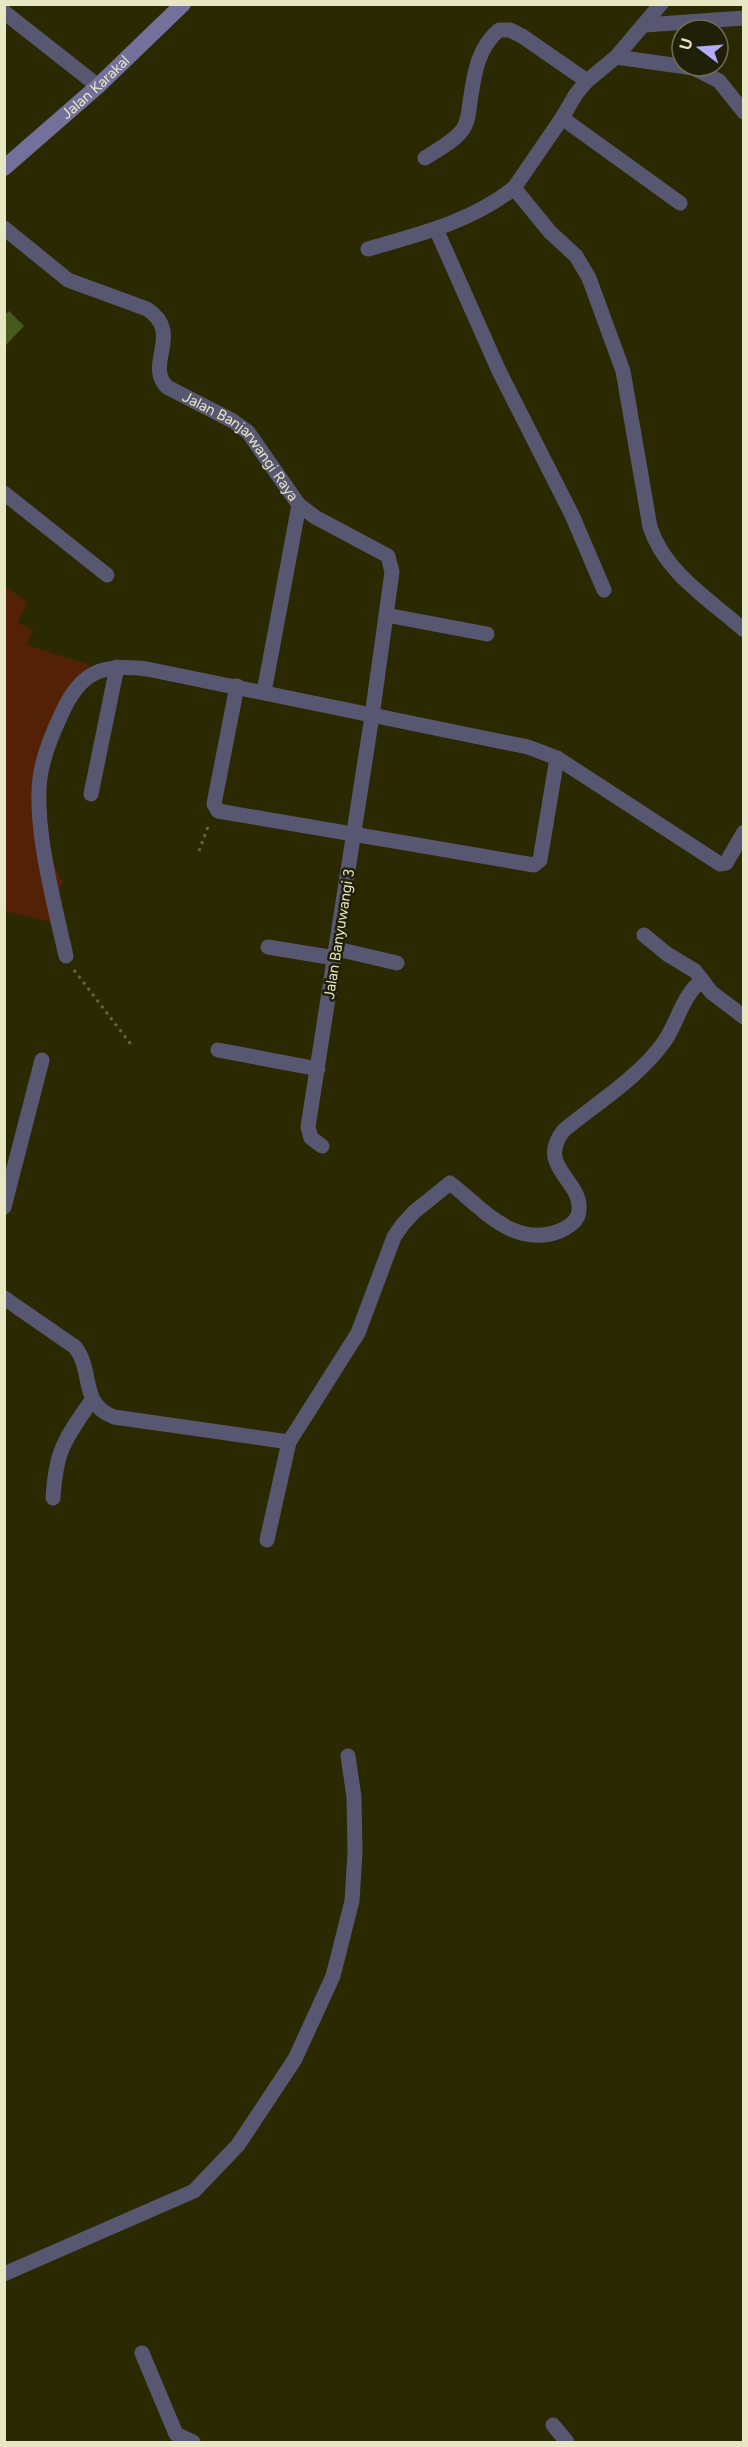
<svg xmlns="http://www.w3.org/2000/svg" width="748" height="2447" font-family="Figtree,sans-serif">
<style>
.green{fill:#532206}
.building{fill:#465b1c}
.lines{fill:none;stroke-linecap:round;stroke-linejoin:round}
.path{stroke:#65643d;stroke-width:3;stroke-dasharray:3 4.5;stroke-linecap:butt}
.minor{stroke:#585771;stroke-width:15}
.secondary{stroke:#73719b;stroke-width:16}
.labels{text-anchor:middle;stroke-width:5;stroke-linejoin:round;paint-order:stroke}
.street-label{font-size:15px;fill:#e8e7c3;stroke:#201f08}
</style>
<rect width="100%" height="100%" fill="#2b2901"/>
<!-- green -->
<path class="green" d="M5,586L27,602L18,623L33,630L27,645L90,665C70,694 33,752 32,786C30,821 49,853 63,883L56,896V923L5,911Z"/>
<!-- building -->
<path class="building" d="M9,311L24,326L4,347V316Z"/>
<g class="lines">
<!-- path -->
<path class="path" d="M199,851L209,824
M74,970L133,1047"/>
<!-- minor -->
<g class="minor">
<path d="M661,4L616,57L587,81L576,94L562,118L514,188L550,232L576,256L589,278L623,371L650,527C665,573 709,599 744,630"/>
<path d="M4,12L98,86"/>
<path d="M645,25L744,18"/>
<path d="M616,57L694,68L719,81L744,112"/>
<path d="M562,118L680,203"/>
<path d="M425,158C437,150 455,141 463,129C468,122 469,111 470,102C474,76 477,48 499,30H510L522,36L587,81"/>
<path id="s1" d="M4,228L68,280L147,309C184,333 144,364 167,387L233,421L248,432L299,505L315,517L388,556L392,572L372,716L308,1127L311,1138L322,1146"/>
<path d="M436,229L499,371L572,515L604,590"/>
<path d="M368,249C420,234 471,222 514,188"/>
<path d="M4,493L107,575"/>
<path d="M386,615L487,634"/>
<path d="M237,686L214,804L218,811L534,865L540,860L557,758"/>
<path d="M264,692L299,505"/>
<path d="M91,794L117,667"/>
<path d="M644,935L667,954L695,971L702,980"/>
<path d="M268,947L335,958"/>
<path d="M337,949L397,963"/>
<path d="M66,956C55,906 30,816 42,767C46,749 53,732 61,715C80,672 101,663 147,669L528,747L557,758L720,864L726,863L744,832"/>
<path d="M218,1050L318,1069"/>
<path d="M4,1207L42,1060"/>
<path d="M4,1298L75,1347C94,1371 79,1404 114,1417L289,1442L358,1333L394,1237L403,1224L414,1212L450,1183C484,1210 516,1250 562,1230C570,1226 579,1219 579,1210C582,1180 535,1166 564,1130C597,1103 639,1077 664,1042C678,1022 682,996 702,980L711,992L744,1017"/>
<path d="M53,1498C56,1449 65,1439 92,1400"/>
<path d="M267,1540L289,1442"/>
<path d="M4,2274L194,2191L238,2145L295,2059L333,1976L352,1901L355,1852L354,1797L348,1756"/>
<path d="M142,2353L176,2434L193,2442"/>
<path d="M553,2425L567,2442"/>
</g>
<!-- secondary -->
<path class="secondary" id="s2" d="M4,168L98,86L183,4"/>
</g>
<g class="labels">
<!-- street labels -->
<g class="street-label">
<text dy="5" stroke="none"><textPath href="#s2" startOffset="122">Jalan Karakal</textPath></text>
<text dy="5" stroke="none"><textPath href="#s1" startOffset="350">Jalan Banjarwangi Raya</textPath></text>
<text transform="translate(339 934) rotate(-81)" y="5">Jalan Banyuwangi 3</text>
</g>
</g>
<!-- border -->
<rect width="748" height="2447" fill="none" stroke="#e8e7c3" stroke-width="12"/>
<!-- north arrow -->
<g transform="translate(700 48) rotate(286)"><circle r="28" fill="#201f08" stroke="#706f53" stroke-width="1.5"/>
<path d="M0-4.5L10 22L0 15L-10 22Z" fill="#b1adfa"/>
<text y="-9" font-size="16" font-weight="bold" text-anchor="middle" fill="#e8e7c3">U</text>
</g>
</svg>
